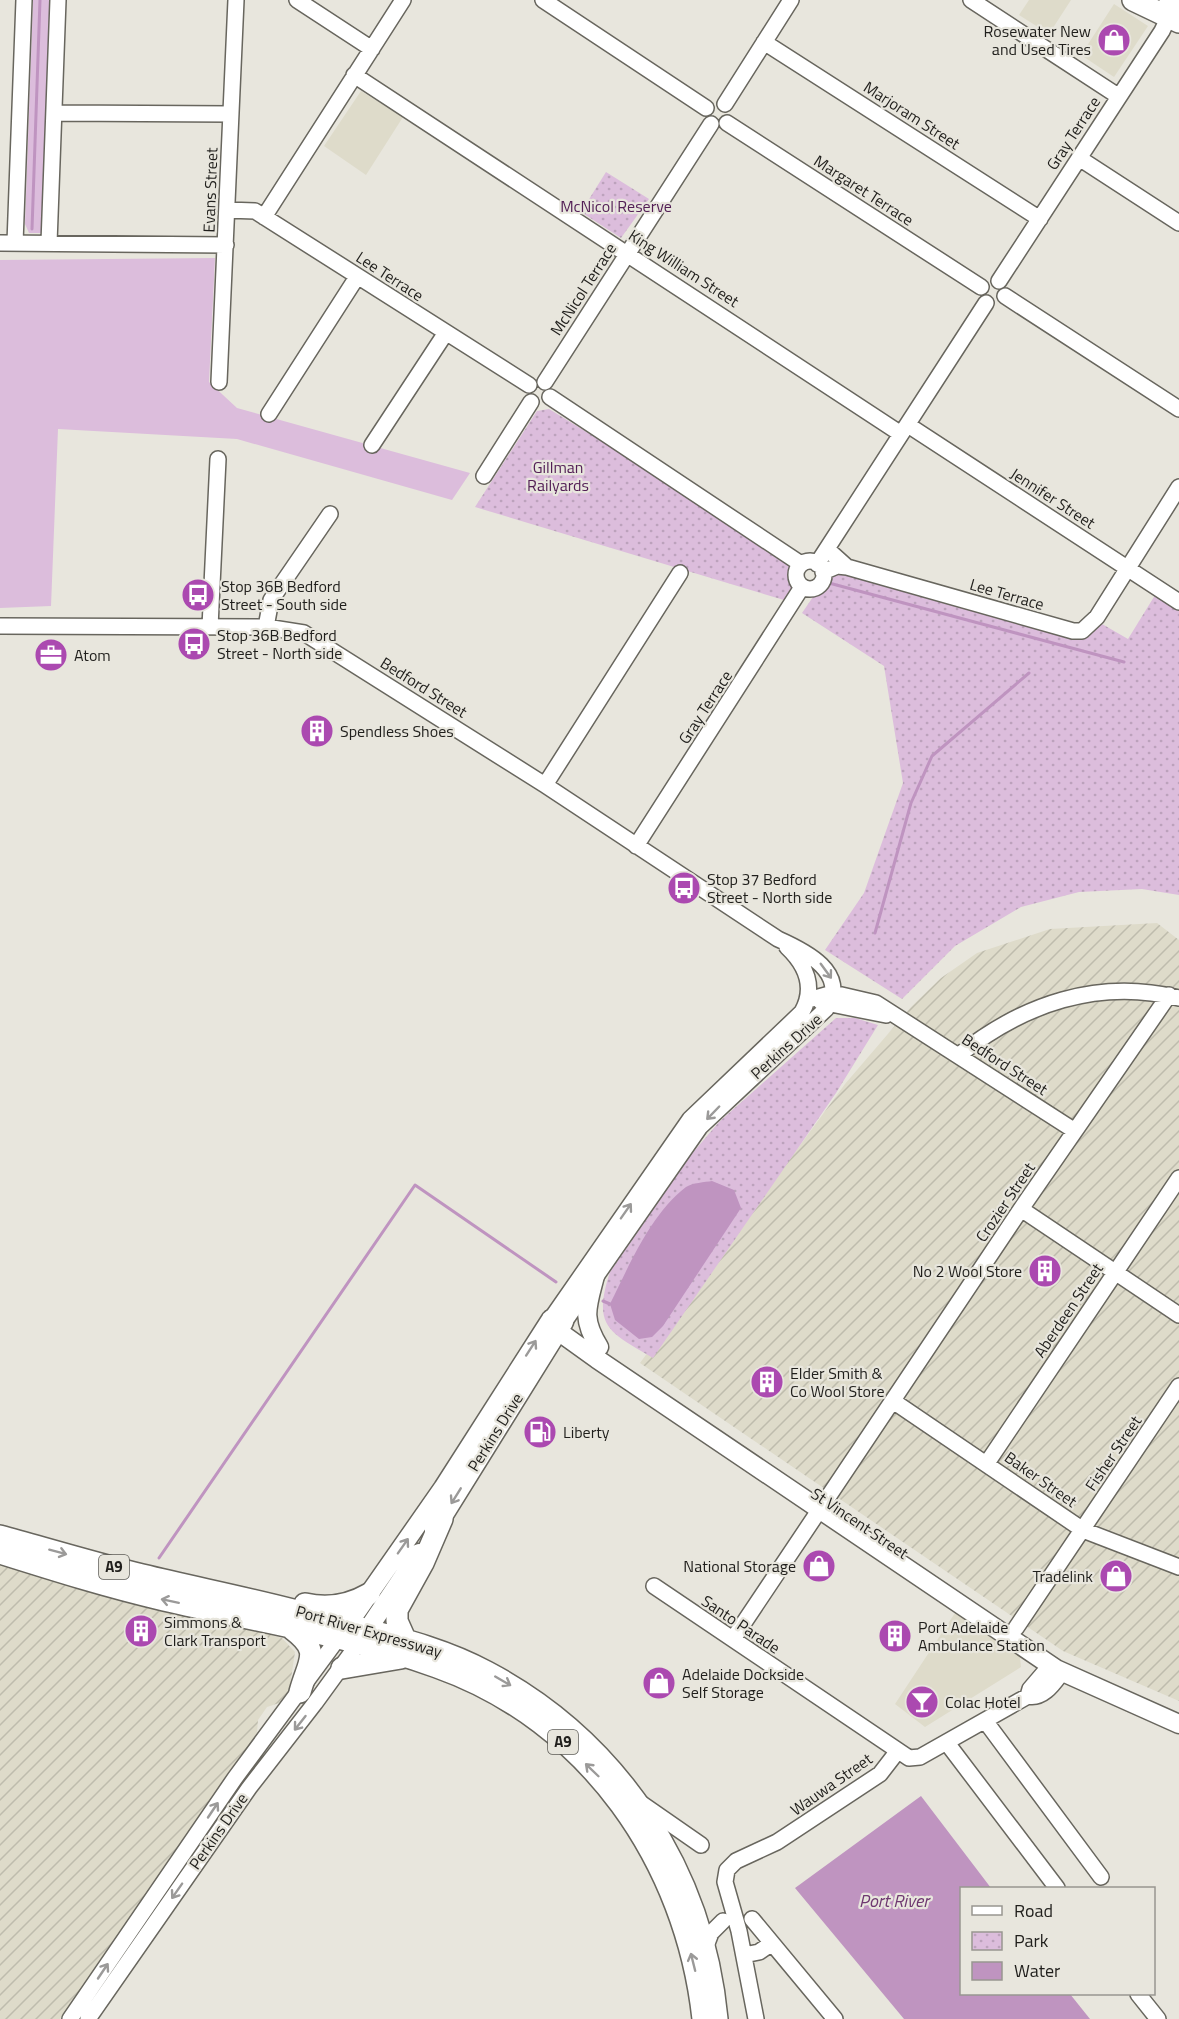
<svg xmlns="http://www.w3.org/2000/svg" width="1179" height="2019" font-family="'Titillium Web',sans-serif">
<style>
.built{fill:#dedbca}
.industrial{fill:url(#industrial-furrows)}
.grass{fill:#dcbddc}
.park{fill:url(#park-dots)}
.water{fill:#bf94c0}
.lines{fill:none;stroke-linecap:round;stroke-linejoin:round}
.stream{stroke:#bf94c0;stroke-width:3}
.minor-casing{stroke:#68665e;stroke-width:18}
.major-casing{stroke:#68665e;stroke-width:21}
.highway-casing{stroke:#68665e;stroke-width:24}
.minor{stroke:#fff;stroke-width:15}
.major{stroke:#fff;stroke-width:18}
.highway{stroke:#fff;stroke-width:21}
.oneway{stroke:#9b9a99}
.labels{text-anchor:middle;stroke-width:4.5;stroke-linejoin:round;paint-order:stroke}
.shield{fill:#e8e6dd;stroke:#5c5b56;stroke-width:1.5}
.shield-label{font-size:15px;font-weight:bold;fill:#201f1c}
.poi-label{font-size:16px;fill:#201f1c;stroke:#e8e6dd;text-anchor:start}
.street-label{font-size:16px;fill:#201f1c;stroke:#e8e6dd}
.park-label{font-size:16px;fill:#521e55;stroke:#e8e6dd}
.water-label{font-size:18px;font-style:italic;fill:#6f3971;stroke:#e8e6dd}
</style>
<defs>
<pattern id="industrial-furrows" width="10" height="10" patternUnits="userSpaceOnUse" patternTransform="scale(1.5)"><rect width="10" height="10" fill="#dedbca"/><path d="M-1 1l2-2M0 10L10 0M9 11l2-2" fill="none" stroke="#bebcad"/></pattern>
<pattern id="park-dots" width="8" height="8" patternUnits="userSpaceOnUse" patternTransform="scale(1.5)"><rect width="8" height="8" fill="#dcbddc"/><path d="M2 2h.1M6 6h.1" fill="none" stroke="#bca2bc" stroke-width="1.8" stroke-linecap="round"/></pattern>
</defs>
<rect width="100%" height="100%" fill="#e8e6dd"/>
<!-- built -->
<path class="built" d="M1029,0H1071L1049,34L1019,15Z
M1114,4L1148,26L1114,77L1081,55Z
M361,91L403,117L366,175L324,146Z
M955,1613L1020,1657L1021,1667L925,1727L895,1704Z"/>
<!-- industrial -->
<path class="industrial" d="M1157,923L1179,940V1701L1063,1651L640,1363L845,1084L911,1007L941,978L977,953L1050,929Z
M0,1559L282,1638L295,1652L289,1692L282,1702L267,1707L258,1720L257,1733L60,2019H0Z"/>
<!-- grass -->
<path class="grass" d="M33,0H53L44,231L41,233H29L25,224Z
M215,258L209,382L237,408L470,473L452,500L237,439L58,429L51,606L0,608V260Z"/>
<!-- park -->
<path class="park" d="M606,172L649,199L621,238L581,212Z
M549,409L797,561L796,587L784,600L475,507L537,411Z
M832,569L1087,638L1102,624L1128,639L1157,592L1179,607V895L1142,889L1079,892L1021,907L955,946L902,999L825,950L864,893L903,783L884,666L802,613Z
M836,1018H855L878,1025L836,1093L653,1358C609,1332 592,1327 610,1272L690,1156L719,1122Z"/>
<!-- water -->
<path class="water" d="M712,1181L734,1190L741,1208L663,1326L652,1337L639,1339L615,1320L610,1304C630,1264 650,1215 686,1187C692,1183 705,1182 712,1181Z
M921,1796L991,1888H962V1994H1070L1090,2019H904L795,1888Z"/>
<g class="lines">
<!-- stream -->
<path class="stream" d="M32,229L40,0
M829,583L1124,662
M875,933L911,803L932,756L1029,673
M603,1301L610,1304
M159,1558L415,1185L556,1282"/>
<defs>
<path id="minor" d="M297,0L372,49
M543,0L706,108
M971,0L1118,96
M764,42L1040,219
M354,75L901,434
M725,104L791,0
M55,113L231,114
M727,123L981,287
M1079,158L1179,223
M227,210L255,211L529,385
M264,217L403,0
M0,243L226,245
M15,243L24,0
M49,243L58,0
M999,281L1162,31L1173,8
M1005,296L1179,409
M219,382L236,0
M545,382L711,124
M550,397L801,564
M269,414L357,277
M908,425L1179,602
M372,445L445,334
M484,476L531,402
M796 575a14 14 0 1 1 28 0a14 14 0 1 1-28 0Z
M817,564L986,303
M847,567L1073,631H1082L1097,617L1179,487
M823,572L837,566L847,567L827,549
M0,626L266,627L304,633L545,785L778,939C805,951 850,973 826,1009L700,1127L565,1321
M210,627L218,459
M266,627L271,600L330,514
M545,785L680,573
M636,846L802,587
M808,1000L833,993L876,1003L1075,1131
M821,1002L886,1015
M959,1055C1023,1004 1098,978 1179,998
M1021,1209L1179,1315
M551,1319L690,1119L802,1012C816,987 806,965 787,947
M893,1401L1083,1530L1179,1567
M987,1463L1179,1178
M654,1586L909,1758L920,1757L1028,1696C1042,1699 1052,1686 1060,1675L1056,1669
M1016,1628L1179,1386
M733,1639L1023,1206L1169,995
M1028,1696L1030,1689L1048,1668L1056,1669
M986,1722L1101,1877
M947,1743L1057,1888
M642,1804L701,1845
M752,1919L835,2019
M706,1946L711,1933L723,1921
M744,1955L759,1952L772,1943
M1138,1994L1158,2019
M70,2019L235,1778L339,1637
M88,2019L249,1788L315,1703L363,1637
M756,2019L739,1931L725,1882L727,1870L736,1861L777,1842L880,1774L897,1752"/>
<path id="major" d="M595,1276C587,1307 581,1318 599,1347
M551,1319L558,1331L597,1359L1056,1669L1179,1724
M434,1531L564,1322
M368,1629L419,1553
M341,1634L443,1488L551,1319"/>
<path id="highway" d="M1133,0L1179,22
M1170,0L1179,4
M0,1536C47,1549 94,1563 142,1575C204,1590 268,1602 330,1620C384,1635 437,1645 487,1672C619,1742 703,1871 717,2019
M0,1553C54,1570 108,1587 164,1600C255,1621 348,1635 437,1667C589,1721 686,1862 703,2019
M305,1604C327,1609 350,1605 369,1594
M292,1629C322,1652 309,1659 300,1692
M405,1639L397,1621V1610L423,1563L442,1519
M342,1668L401,1658"/>
</defs>
<!-- minor casing -->
<use href="#minor" class="minor-casing"/>
<!-- major casing -->
<use href="#major" class="major-casing"/>
<!-- highway casing -->
<use href="#highway" class="highway-casing"/>
<!-- minor -->
<use href="#minor" class="minor"/>
<!-- major -->
<use href="#major" class="major"/>
<!-- highway -->
<use href="#highway" class="highway"/>
</g>
<!-- one-way arrows -->
<defs><path id="oneway-shaft" d="M-6 0H5M1.5-3L5.5 0L1.5 3" fill="none" stroke-width="1.6" stroke-linecap="round" stroke-linejoin="round" transform="scale(1.5)"/></defs>
<g class="oneway">
<use href="#oneway-shaft" transform="translate(826 971) rotate(54)"/>
<use href="#oneway-shaft" transform="translate(713 1113) rotate(134)"/>
<use href="#oneway-shaft" transform="translate(626 1211) rotate(-55)"/>
<use href="#oneway-shaft" transform="translate(531 1348) rotate(-57)"/>
<use href="#oneway-shaft" transform="translate(456 1496) rotate(122)"/>
<use href="#oneway-shaft" transform="translate(403 1546) rotate(-55)"/>
<use href="#oneway-shaft" transform="translate(58 1552) rotate(15)"/>
<use href="#oneway-shaft" transform="translate(170 1601) rotate(-168)"/>
<use href="#oneway-shaft" transform="translate(503 1681) rotate(30)"/>
<use href="#oneway-shaft" transform="translate(300 1723) rotate(128)"/>
<use href="#oneway-shaft" transform="translate(592 1770) rotate(-136)"/>
<use href="#oneway-shaft" transform="translate(213 1810) rotate(-56)"/>
<use href="#oneway-shaft" transform="translate(177 1891) rotate(125)"/>
<use href="#oneway-shaft" transform="translate(693 1962) rotate(-104)"/>
<use href="#oneway-shaft" transform="translate(103 1971) rotate(-56)"/>
</g>
<!-- icons -->
<defs>
<symbol id="shop-disc" viewBox="-11 -11 22 22"><circle r="9.5" fill="#ab49b0" stroke="#e8e6dd"/><path d="M-5-2.5h2.3a2.7 3.5 0 0 1 5.4 0H5L5.5 6h-11ZM-1.5-2.5h3a1.5 2.3 0 0 0-3 0Z" fill="#fff"/></symbol>
<symbol id="bus-disc" viewBox="-11 -11 22 22"><circle r="9.5" fill="#ab49b0" stroke="#e8e6dd"/><path d="M-5-6H5V4H4V6H2V4H-2V6H-4V4H-5ZM-3.5-4V0h7V-4ZM-3.5 1.2v1.5H-2V1.2ZM2 1.2v1.5H3.5V1.2Z" fill="#fff"/></symbol>
<symbol id="office-disc" viewBox="-11 -11 22 22"><circle r="9.5" fill="#ab49b0" stroke="#e8e6dd"/><path d="M-6-3h4V-5.5h4V-3h4V5H-6ZM-1-4.5V-3h2v-1.5ZM-6 0V1H6V0Z" fill="#fff"/></symbol>
<symbol id="building-disc" viewBox="-11 -11 22 22"><circle r="9.5" fill="#ab49b0" stroke="#e8e6dd"/><path d="M-4-6H4V6H1V3H-1V6H-4ZM-2.5-4.3h1.7v1.8h-1.7ZM.8-4.3h1.7v1.8H.8ZM-2.5-1h1.7V.8h-1.7ZM.8-1h1.7V.8H.8Z" fill="#fff"/></symbol>
<symbol id="fuel-disc" viewBox="-11 -11 22 22"><circle r="9.5" fill="#ab49b0" stroke="#e8e6dd"/><path d="M-5.5-6h7V0h2V4h1.3V-2.5L3-4.5l.8-.8L6-3V5H2.5V1h-1V6h-7ZM-4.2-4.7v3.2H.2V-4.7Z" fill="#fff"/></symbol>
<symbol id="bar-disc" viewBox="-11 -11 22 22"><circle r="9.5" fill="#ab49b0" stroke="#e8e6dd"/><path d="M-6-5H6L.8 .8V4.5H3.5V6h-7V4.5H-.8V.8Z" fill="#fff"/></symbol>
</defs>
<g fill-rule="evenodd">
<use href="#shop-disc" x="1095" y="21" width="38" height="38"/>
<use href="#bus-disc" x="179" y="576" width="38" height="38"/>
<use href="#bus-disc" x="175" y="625" width="38" height="38"/>
<use href="#office-disc" x="32" y="636" width="38" height="38"/>
<use href="#building-disc" x="298" y="712" width="38" height="38"/>
<use href="#bus-disc" x="665" y="869" width="38" height="38"/>
<use href="#building-disc" x="1026" y="1252" width="38" height="38"/>
<use href="#building-disc" x="748" y="1363" width="38" height="38"/>
<use href="#fuel-disc" x="521" y="1413" width="38" height="38"/>
<use href="#shop-disc" x="800" y="1547" width="38" height="38"/>
<use href="#shop-disc" x="1097" y="1557" width="38" height="38"/>
<use href="#building-disc" x="122" y="1612" width="38" height="38"/>
<use href="#building-disc" x="876" y="1617" width="38" height="38"/>
<use href="#shop-disc" x="640" y="1664" width="38" height="38"/>
<use href="#bar-disc" x="903" y="1683" width="38" height="38"/>
</g>
<g class="labels">
<!-- shield labels -->
<g class="shield">
<rect x="99" y="1555" width="30" height="24" rx="4.5"/>
<rect x="548" y="1730" width="30" height="24" rx="4.5"/>
</g>
<g class="shield-label">
<text x="114" y="1572">A9</text>
<text x="563" y="1747">A9</text>
</g>
<!-- poi labels -->
<g class="poi-label">
<text x="1091" y="37" text-anchor="end">Rosewater New<tspan x="1091" dy="18">and Used Tires</tspan></text>
<text x="221" y="592">Stop 36B Bedford<tspan x="221" dy="18">Street - South side</tspan></text>
<text x="217" y="641">Stop 36B Bedford<tspan x="217" dy="18">Street - North side</tspan></text>
<text x="74" y="661">Atom</text>
<text x="340" y="737">Spendless Shoes</text>
<text x="707" y="885">Stop 37 Bedford<tspan x="707" dy="18">Street - North side</tspan></text>
<text x="1022" y="1277" text-anchor="end">No 2 Wool Store</text>
<text x="790" y="1379">Elder Smith &amp;<tspan x="790" dy="18">Co Wool Store</tspan></text>
<text x="563" y="1438">Liberty</text>
<text x="796" y="1572" text-anchor="end">National Storage</text>
<text x="1093" y="1582" text-anchor="end">Tradelink</text>
<text x="164" y="1628">Simmons &amp;<tspan x="164" dy="18">Clark Transport</tspan></text>
<text x="918" y="1633">Port Adelaide<tspan x="918" dy="18">Ambulance Station</tspan></text>
<text x="682" y="1680">Adelaide Dockside<tspan x="682" dy="18">Self Storage</tspan></text>
<text x="945" y="1708">Colac Hotel</text>
</g>
<!-- street labels -->
<g class="street-label">
<text transform="translate(912 115) rotate(33)" y="6">Marjoram Street</text>
<text transform="translate(1073 133) rotate(-57)" y="6">Gray Terrace</text>
<text transform="translate(210 190) rotate(-88)" y="6">Evans Street</text>
<text transform="translate(864 190) rotate(33)" y="6">Margaret Terrace</text>
<text transform="translate(684 268) rotate(33)" y="6">King William Street</text>
<text transform="translate(390 276) rotate(33)" y="6">Lee Terrace</text>
<text transform="translate(583 289) rotate(-57)" y="6">McNicol Terrace</text>
<text transform="translate(1053 498) rotate(33)" y="6">Jennifer Street</text>
<text transform="translate(1007 594) rotate(16)" y="6">Lee Terrace</text>
<text transform="translate(424 687) rotate(32)" y="6">Bedford Street</text>
<text transform="translate(705 707) rotate(-57)" y="6">Gray Terrace</text>
<text transform="translate(786 1046) rotate(-42)" y="6">Perkins Drive</text>
<text transform="translate(1005 1064) rotate(33)" y="6">Bedford Street</text>
<text transform="translate(1005 1202) rotate(-56)" y="6">Crozier Street</text>
<text transform="translate(1068 1310) rotate(-56)" y="6">Aberdeen Street</text>
<text transform="translate(495 1432) rotate(-58)" y="6">Perkins Drive</text>
<text transform="translate(1113 1453) rotate(-56)" y="6">Fisher Street</text>
<text transform="translate(1041 1479) rotate(35)" y="6">Baker Street</text>
<text transform="translate(860 1523) rotate(34)" y="6">St Vincent Street</text>
<text transform="translate(741 1624) rotate(34)" y="6">Santo Parade</text>
<text transform="translate(369 1631) rotate(16)" y="6">Port River Expressway</text>
<text transform="translate(831 1784) rotate(-35)" y="6">Wauwa Street</text>
<text transform="translate(218 1831) rotate(-55)" y="6">Perkins Drive</text>
</g>
<!-- park labels -->
<g class="park-label">
<text x="616" y="212">McNicol Reserve</text>
<text x="558" y="473">Gillman<tspan x="558" dy="18">Railyards</tspan></text>
</g>
<!-- water labels -->
<g class="water-label">
<text x="894" y="1907">Port River</text>
</g>
</g>
<!-- legend -->
<rect x="960" y="1887" width="195" height="108" fill="#e8e6dd" stroke="#989690" stroke-width="1.5"/>
<rect x="972" y="1906" width="30" height="9" fill="#ffffff" stroke="#989690" stroke-width="1.5"/>
<text x="1014" y="1917" font-size="18" fill="#201f1c">Road</text>
<rect x="972" y="1932" width="30" height="18" fill="url(#park-dots)" stroke="#989690" stroke-width="1.5"/>
<text x="1014" y="1947" font-size="18" fill="#201f1c">Park</text>
<rect x="972" y="1962" width="30" height="18" fill="#bf94c0" stroke="#989690" stroke-width="1.5"/>
<text x="1014" y="1977" font-size="18" fill="#201f1c">Water</text>
</svg>
